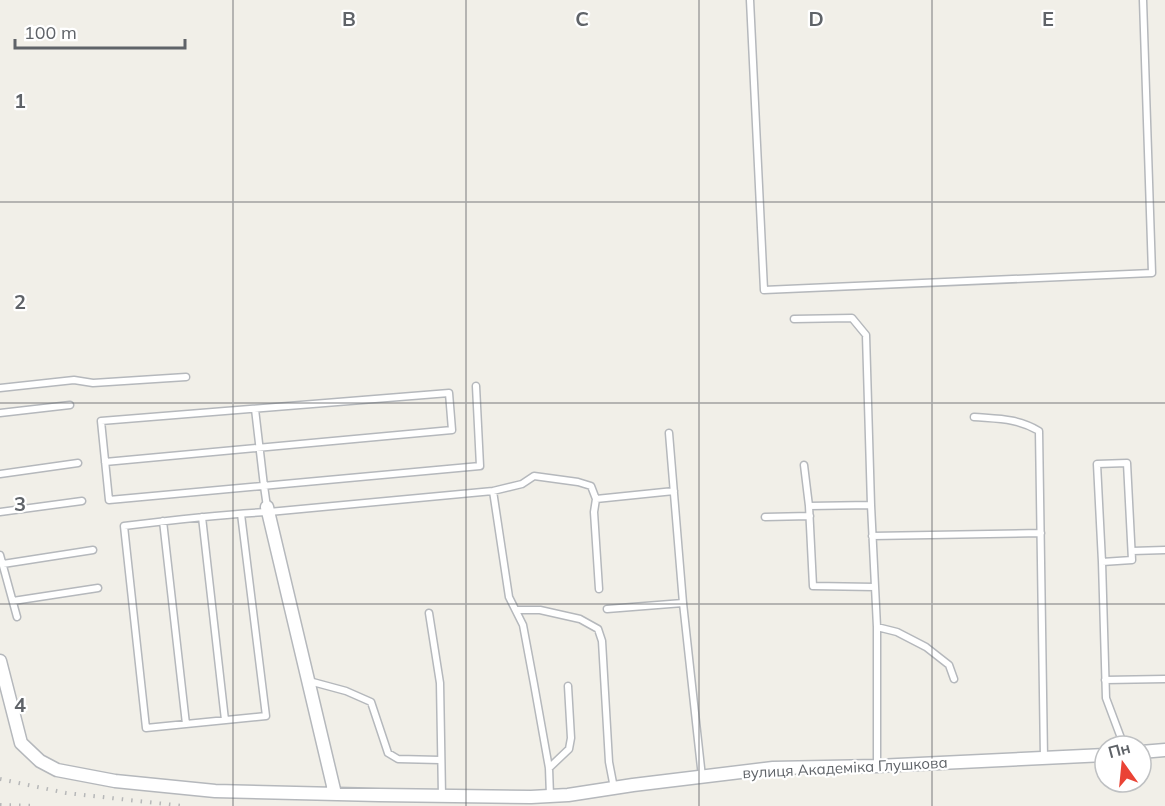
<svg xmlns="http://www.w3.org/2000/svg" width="1165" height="806" font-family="Mulish,sans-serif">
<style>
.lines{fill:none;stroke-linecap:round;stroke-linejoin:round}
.service-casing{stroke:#b5b8bc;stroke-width:9}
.minor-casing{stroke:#b5b8bc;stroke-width:15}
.service{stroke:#fff;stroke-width:6}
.minor{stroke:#fff;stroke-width:12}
.rail{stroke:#b6b7b8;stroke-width:4;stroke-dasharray:1.5 8;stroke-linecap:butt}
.grid{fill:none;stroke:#5f6368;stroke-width:1.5;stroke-opacity:0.55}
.labels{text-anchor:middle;stroke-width:4.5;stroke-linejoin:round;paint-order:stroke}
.street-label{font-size:15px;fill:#5f6368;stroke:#fff}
.grid-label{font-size:20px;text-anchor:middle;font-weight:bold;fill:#5f6368;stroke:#fff;stroke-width:4.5;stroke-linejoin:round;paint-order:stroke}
</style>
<rect width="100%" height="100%" fill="#f1efe8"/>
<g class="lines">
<defs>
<path id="service" d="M750,0L764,290L1152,273L1143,0
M794,319L852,318L866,335L871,505L877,627V766
M0,388L74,380L93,383L186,377
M255,409L264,486L267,507
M0,413L70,405
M974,417C998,419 1017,418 1039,431L1044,758
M669,433L683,603L702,777
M105,462L452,430L449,393L101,421L109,500L480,466L476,386
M804,465L809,506L813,586L875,587
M0,474L78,463
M493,491L509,597L523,625L534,684L549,768L550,796
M809,506L871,505
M0,512L82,501
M241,514L266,716L146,728L124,526C172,520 220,514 269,512L493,491L522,484L534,476L578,482L591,486L596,499
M202,517L225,720
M765,517L810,516
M163,521L186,724
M872,536L1041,533
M1132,551L1165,550
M0,555L17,617
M1102,562L1132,560L1127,463L1097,464L1102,562L1106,698L1124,746
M3,564L93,550
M599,589L594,512L596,499L674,491
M13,601L98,588
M607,609L683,603
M516,610H540L580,619L598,629L602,641L609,762L614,788
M429,613L440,683L442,796
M877,627L897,632L926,647L949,665L954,679
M1105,680L1165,679
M309,681L346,691L371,702L388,753L398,759L440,760
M549,768L569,749L571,738L568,686"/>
<path id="minor" d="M267,507L335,794
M0,661L21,743L40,761L57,770L115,781L215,791L379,795L531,797L568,795L633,785L773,768L877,766L1105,755
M1141,752L1165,750"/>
</defs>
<!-- service casing -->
<use href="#service" class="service-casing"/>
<!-- minor casing -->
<use href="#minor" class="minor-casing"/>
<!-- service -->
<use href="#service" class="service"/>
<!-- minor -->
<use href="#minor" class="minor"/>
<!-- rail -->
<path class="rail" d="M0,779L66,793L183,806
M0,805L36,806"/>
</g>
<!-- grid -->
<path class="grid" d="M233,0V806M466,0V806M699,0V806M932,0V806M0,202H1165M0,403H1165M0,604H1165"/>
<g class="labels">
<!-- street labels -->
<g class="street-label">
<text transform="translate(845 768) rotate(-3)" y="5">вулиця Академіка Глушкова</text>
</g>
</g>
<g class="grid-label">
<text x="349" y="26">B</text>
<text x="582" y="26">C</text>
<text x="816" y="26">D</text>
<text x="1048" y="26">E</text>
<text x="20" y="108">1</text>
<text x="20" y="309">2</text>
<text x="20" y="511">3</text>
<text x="20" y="712">4</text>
</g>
<!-- north arrow -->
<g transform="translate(1123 764) rotate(345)"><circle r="28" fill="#ffffff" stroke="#bfc1c3" stroke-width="1.5"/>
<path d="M0-4.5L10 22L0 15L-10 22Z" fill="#ea4335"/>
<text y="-9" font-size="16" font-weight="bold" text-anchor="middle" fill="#5f6368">Пн</text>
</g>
<!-- scale -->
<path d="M15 39v9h170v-9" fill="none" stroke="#5f6368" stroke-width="3"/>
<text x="24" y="39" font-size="18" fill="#5f6368" stroke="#ffffff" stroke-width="4.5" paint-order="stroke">100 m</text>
</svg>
